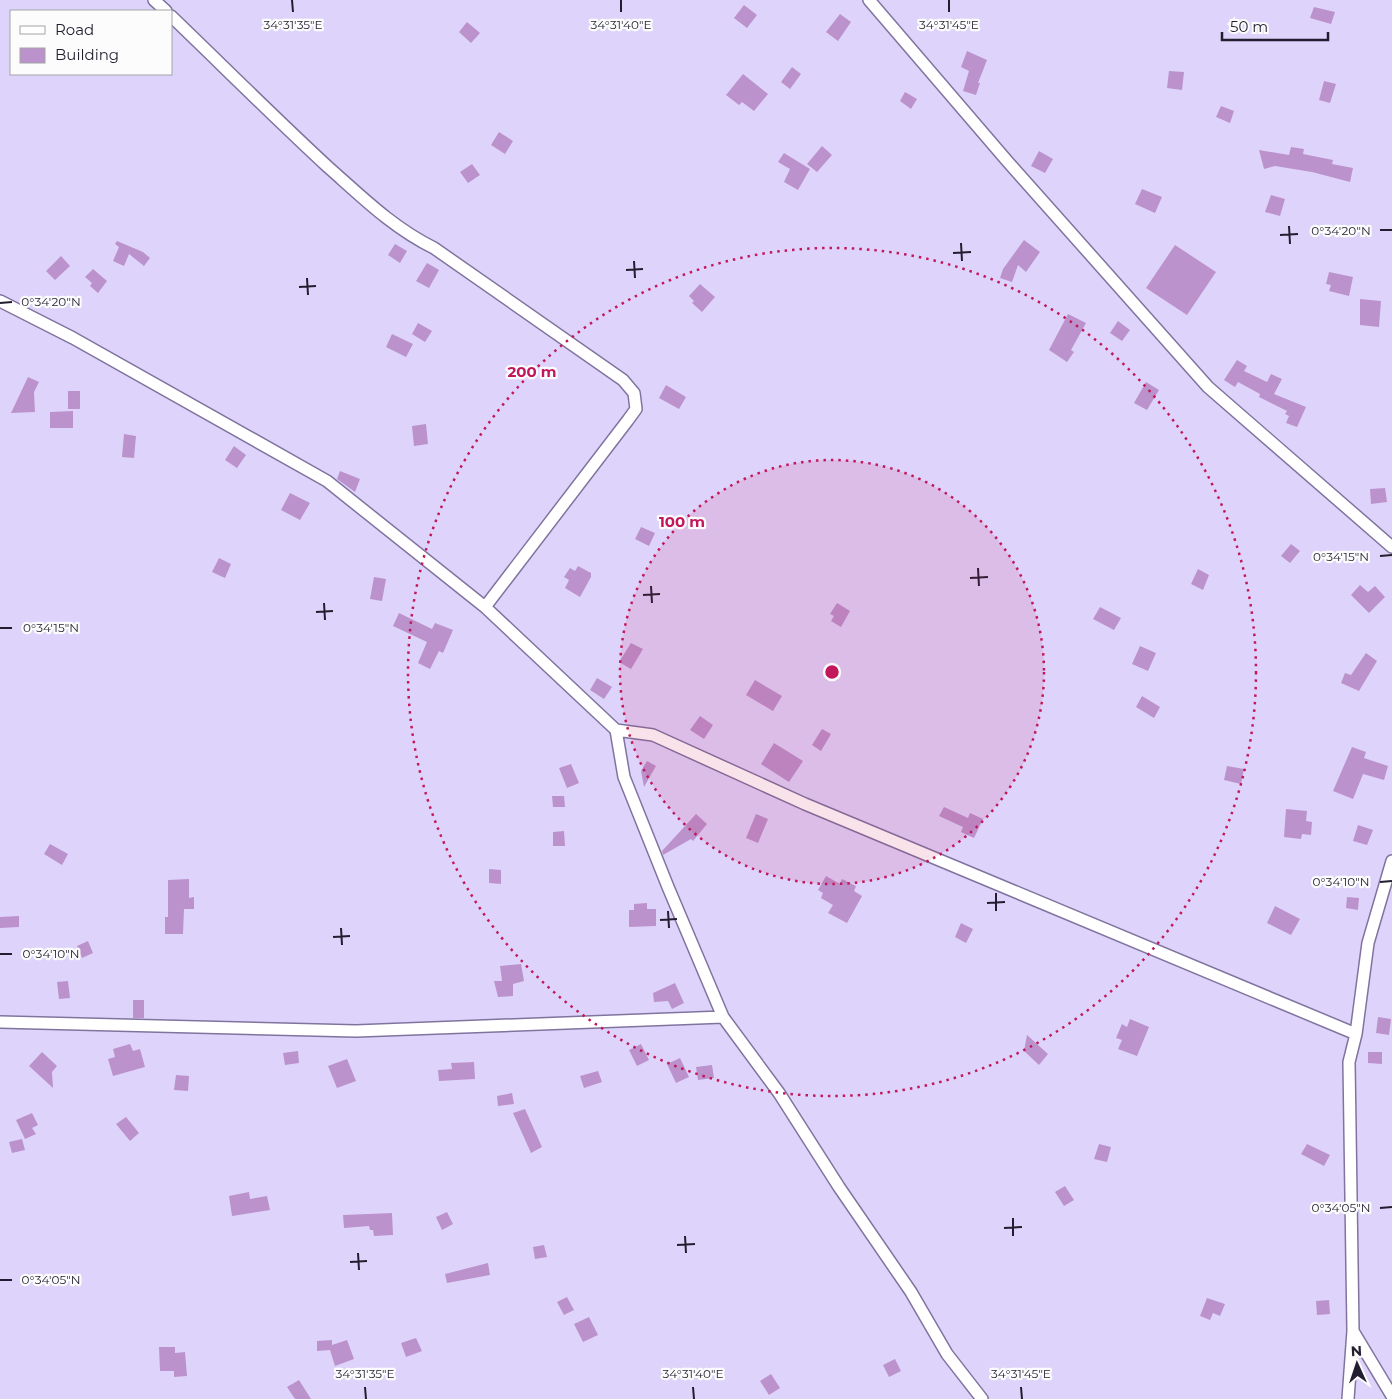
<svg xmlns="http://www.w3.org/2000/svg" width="1392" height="1399" font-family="Montserrat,sans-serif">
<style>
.building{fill:#bc92cc}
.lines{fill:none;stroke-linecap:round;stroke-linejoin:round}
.minor-casing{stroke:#80749f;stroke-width:14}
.minor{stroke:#fff;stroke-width:11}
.ticks{fill:none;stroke:#221d2f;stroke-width:2}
.ring{fill:none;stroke:#c2185b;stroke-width:2.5;stroke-dasharray:2.5 5}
.ticks-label{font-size:12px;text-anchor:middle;fill:#221d2f;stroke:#fbfcfb;stroke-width:4.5;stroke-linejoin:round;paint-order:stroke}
.centre{fill:#c2185b;stroke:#fbfcfb;stroke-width:2.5}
.ring-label{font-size:15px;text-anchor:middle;font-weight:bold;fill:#c2185b;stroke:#fbfcfb;stroke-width:4.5;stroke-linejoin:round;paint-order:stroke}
</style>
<rect width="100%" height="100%" fill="#ded4fb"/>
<!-- building -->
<path class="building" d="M744,5L757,15L747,28L734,18Z
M1314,7L1335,12L1331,24L1310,18Z
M840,14L851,22L838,41L826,32Z
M467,22L480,33L471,43L459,32Z
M967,51L987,60L978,83H980L976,95L963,91L969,71L961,67Z
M792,67L801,74L790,89L781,82Z
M1169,71L1184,72L1182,90L1167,88Z
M743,74L768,94L754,111L742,102L739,105L726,95Z
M1324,81L1336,84L1330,103L1319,100Z
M905,92L917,99L911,109L900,101Z
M1221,106L1234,111L1230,123L1216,117Z
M499,132L513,141L505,154L491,145Z
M822,146L832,155L817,172L807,164Z
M1291,147L1304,149L1303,154L1333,160L1332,164L1353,168L1350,182L1312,172L1275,166L1264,169L1259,150L1289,155Z
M1039,151L1053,159L1045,173L1031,166Z
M784,153L810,169L798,190L784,182L790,169L778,162Z
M472,164L480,175L468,183L460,172Z
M1142,189L1162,197L1155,213L1135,204Z
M1271,195L1285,199L1280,216L1265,212Z
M1024,240L1040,252L1026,272L1018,265L1012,282L1000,278L1003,269Z
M117,241L143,252L150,258L144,266L129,254L124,266L113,261L119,247L115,244Z
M395,244L407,251L400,263L388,255Z
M1175,245L1216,272L1187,315L1146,288Z
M61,256L70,266L55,280L46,271Z
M427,263L439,270L429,288L416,281Z
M93,269L107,281L98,293L90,286L92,283L85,277Z
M1329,272L1353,277L1349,296L1329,291L1331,285L1326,284Z
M700,284L715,297L702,312L692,303L694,301L689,296Z
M1360,299L1381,301L1379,327L1360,325Z
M1068,314L1086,323L1071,350L1074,352L1067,362L1049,350Z
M1118,321L1130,330L1122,341L1110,333Z
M418,323L432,331L425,342L412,334Z
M392,334L413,344L406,357L386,347Z
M1237,360L1247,366L1244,371L1267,382L1271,374L1282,379L1274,394L1306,407L1297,427L1286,423L1289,416L1285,414L1287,411L1259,397L1260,394L1238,382L1235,387L1224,380Z
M28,377L39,382L34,392L35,412L11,413Z
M1146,382L1159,390L1147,410L1134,403Z
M666,385L686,397L679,409L659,398Z
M68,391H80V409H68Z
M73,411V428H50V412Z
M426,424L428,444L414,446L412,426Z
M124,434L136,436L134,458L122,457Z
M234,446L246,455L237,468L225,460Z
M340,471L360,479L355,492L337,479Z
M1385,488L1387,502L1371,504L1370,489Z
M290,493L310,503L300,520L281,510Z
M641,527L655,533L649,546L635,539Z
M1291,544L1300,551L1290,563L1281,556Z
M219,558L231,564L225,578L212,572Z
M578,566L591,573V577L580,597L565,588L569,580L564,577L570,568L575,571Z
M1198,569L1209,575L1203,590L1191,584Z
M374,577L386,579L382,601L370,599Z
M1360,585L1368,592L1375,586L1385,597L1369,613L1351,595Z
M837,603L850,611L841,627L831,621L834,616L830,614Z
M1100,607L1121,618L1114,630L1093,619Z
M399,613L432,629L435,623L453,630L443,653L439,651L430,669L418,663L427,642L393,626Z
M631,643L643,649L631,669L619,662Z
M1140,646L1156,653L1148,671L1132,664Z
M1366,653L1377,661L1359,691L1341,683L1345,673L1351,675Z
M597,678L612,687L604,699L590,690Z
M755,680L782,696L773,711L746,695Z
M1142,696L1160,707L1154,718L1136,707Z
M700,716L713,725L704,739L690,730Z
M822,729L831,734L821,751L812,745Z
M774,743L803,761L789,782L761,764Z
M1352,747L1366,752L1364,758L1388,766L1384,780L1363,774L1353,799L1333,791Z
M647,761L656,766L644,787L641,771Z
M571,764L579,783L567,788L559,768Z
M1227,766L1244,769L1241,784L1224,780Z
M552,796H564L565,807H553Z
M944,807L968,818L970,813L983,819L974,838L961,832L963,827L939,816Z
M1286,809L1307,811L1306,821L1312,822L1311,835L1302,834L1301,839L1284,837Z
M696,814L707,824L693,841L691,839L663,855L662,851Z
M756,814L768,819L758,843L746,838Z
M1358,825L1373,830L1367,845L1353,841Z
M564,831L565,846H553V832Z
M50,844L68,854L62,865L44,854Z
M489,869L501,870V884L489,883Z
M826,876L840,884L842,879L856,886L854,891L862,896L847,923L828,913L833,905L821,898L823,893L818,890Z
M189,879V898L194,897V909H184L183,934H165V917H168V880Z
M1347,897L1359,898L1358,910L1346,908Z
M647,903V909H656V926L629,927V910H634V904Z
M1275,906L1300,919L1291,935L1267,923Z
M19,916V927L0,928V917Z
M961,923L973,929L966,943L955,937Z
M88,941L93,953L82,958L77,946Z
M521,964L524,981L513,984V996L498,997L494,981H502L500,966Z
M68,981L70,998L59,999L57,982Z
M675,983L684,1003L672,1009L668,1001L654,1002L653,993Z
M133,1000H144V1018H133Z
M1378,1017L1391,1019L1389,1035L1376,1033Z
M1130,1019L1149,1027L1137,1056L1118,1049L1122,1040L1116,1038L1122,1024L1127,1027Z
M1027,1035L1048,1054L1039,1065L1024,1051Z
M130,1044L133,1051L140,1049L145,1067L113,1076L108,1059L115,1057L113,1049Z
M641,1044L649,1060L637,1066L629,1050Z
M298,1051L299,1063L285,1065L283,1053Z
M42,1052L57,1066L52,1072L53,1088L29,1066Z
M1368,1052H1382V1064L1368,1063Z
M680,1058L689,1077L676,1083L667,1064Z
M347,1059L356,1081L337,1088L328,1066Z
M474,1062L475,1079L439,1081L438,1070L452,1069L451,1063Z
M712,1065L714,1078L698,1080L696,1067Z
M598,1071L602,1082L584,1088L580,1076Z
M176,1075L189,1076L188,1091L174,1090Z
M512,1093L514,1104L498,1106L497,1096Z
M525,1109L542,1147L531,1153L513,1113Z
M32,1113L38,1125L32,1128L36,1134L25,1139L16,1120Z
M126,1117L139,1133L130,1141L116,1124Z
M22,1139L25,1150L12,1153L9,1142Z
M1099,1144L1111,1147L1107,1162L1094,1159Z
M1307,1144L1330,1155L1324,1166L1301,1154Z
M1065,1186L1074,1200L1064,1206L1055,1192Z
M249,1192L250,1199L267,1196L270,1210L232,1216L229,1196Z
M447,1212L453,1224L442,1230L436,1217Z
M392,1213L393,1235L374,1236L373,1230H370L369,1226L344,1228L343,1215Z
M544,1245L547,1257L535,1259L533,1247Z
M488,1263L490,1275L447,1283L445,1274Z
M567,1297L574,1310L564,1315L557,1302Z
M1207,1298L1225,1304L1220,1316L1213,1313L1210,1320L1200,1316Z
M1329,1300L1330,1314L1317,1315L1316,1301Z
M589,1317L598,1335L583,1342L574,1324Z
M416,1338L422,1351L406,1357L401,1343Z
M332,1340V1345L347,1340L354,1359L335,1366L330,1350L317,1351V1341Z
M159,1347H175V1353L185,1352L187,1376L174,1377V1371H160Z
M895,1359L901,1371L889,1377L883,1365Z
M771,1374L780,1388L769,1395L760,1381Z
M299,1380L311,1399H295L287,1387Z"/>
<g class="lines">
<defs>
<path id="minor" d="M154,0L166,11
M869,0L1008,162L1208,387L1392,547
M171,16C223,66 275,118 328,167C362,197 393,228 434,248L623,380L634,393L636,409L628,420L485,607
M0,301L73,338L327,481L485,607L616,730L653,735L805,804L1356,1034
M616,730L624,777L668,887L723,1017L779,1093L839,1187L911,1292L947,1354L982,1399
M0,1022L356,1031L723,1017
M1353,1331L1392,1396
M1348,1399L1353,1331L1349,1062L1356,1034L1368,943L1392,861"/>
</defs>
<!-- minor casing -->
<use href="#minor" class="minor-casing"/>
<!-- minor -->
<use href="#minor" class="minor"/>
</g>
<!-- ticks -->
<path class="ticks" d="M292,0L293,12M621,0V12M949,0V12M1289,226L1290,244M1380,230H1392M1280,235L1298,234M961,243L962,261M953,253L971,252M634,261L635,278M626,270L643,269M307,278L308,295M299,287L316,286M0,303L12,302M1380,556L1392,555M978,568L979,586M970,578L988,577M651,586L652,603M643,595L660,594M324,603L325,620M316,612L333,611M0,628H12M1380,882L1392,881M996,893V911M987,903L1005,902M668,911L669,928M660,920L677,919M341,928L342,945M333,937L350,936M0,954H12M1380,1208L1392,1207M1013,1218V1236M1004,1228L1022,1227M685,1236L686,1253M677,1245L695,1244M358,1253L359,1270M350,1262L367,1261M0,1280H12M365,1387L366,1399M693,1387L694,1399M1021,1387L1022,1399"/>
<!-- distance rings -->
<circle cx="832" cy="672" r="212" fill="#c2185b" fill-opacity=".12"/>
<g class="ring">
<circle cx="832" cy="672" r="212"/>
<circle cx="832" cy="672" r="424"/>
</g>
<g class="ticks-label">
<text x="293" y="29">34°31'35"E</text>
<text x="621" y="29">34°31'40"E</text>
<text x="949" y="29">34°31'45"E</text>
<text x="1341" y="235">0°34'20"N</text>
<text x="51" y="306">0°34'20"N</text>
<text x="1341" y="561">0°34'15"N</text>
<text x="51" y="632">0°34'15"N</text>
<text x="1341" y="886">0°34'10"N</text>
<text x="51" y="958">0°34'10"N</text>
<text x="1341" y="1212">0°34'05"N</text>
<text x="51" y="1284">0°34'05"N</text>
<text x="365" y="1378">34°31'35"E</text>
<text x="693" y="1378">34°31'40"E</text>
<text x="1021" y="1378">34°31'45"E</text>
</g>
<circle cx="832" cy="672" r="8" class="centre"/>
<g class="ring-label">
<text x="532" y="377">200 m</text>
<text x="682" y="527">100 m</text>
</g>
<!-- legend -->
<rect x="10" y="10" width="162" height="65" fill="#fbfcfb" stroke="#a4a3a9"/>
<rect x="20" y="26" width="25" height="8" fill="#ffffff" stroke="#a4a3a9"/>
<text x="55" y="35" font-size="15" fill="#221d2f">Road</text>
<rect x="20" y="48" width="25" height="15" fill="#bc92cc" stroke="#a4a3a9"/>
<text x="55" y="60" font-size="15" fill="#221d2f">Building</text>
<!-- north arrow -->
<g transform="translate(1357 1364) rotate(357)" stroke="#fbfcfb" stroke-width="4" paint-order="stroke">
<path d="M0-4L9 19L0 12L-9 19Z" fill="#221d2f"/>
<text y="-8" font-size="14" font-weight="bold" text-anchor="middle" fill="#221d2f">N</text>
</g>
<!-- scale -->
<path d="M1222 32v8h106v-8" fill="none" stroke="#221d2f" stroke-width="2.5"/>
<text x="1230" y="32" font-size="15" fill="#221d2f" stroke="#fbfcfb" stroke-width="4" paint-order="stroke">50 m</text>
</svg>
